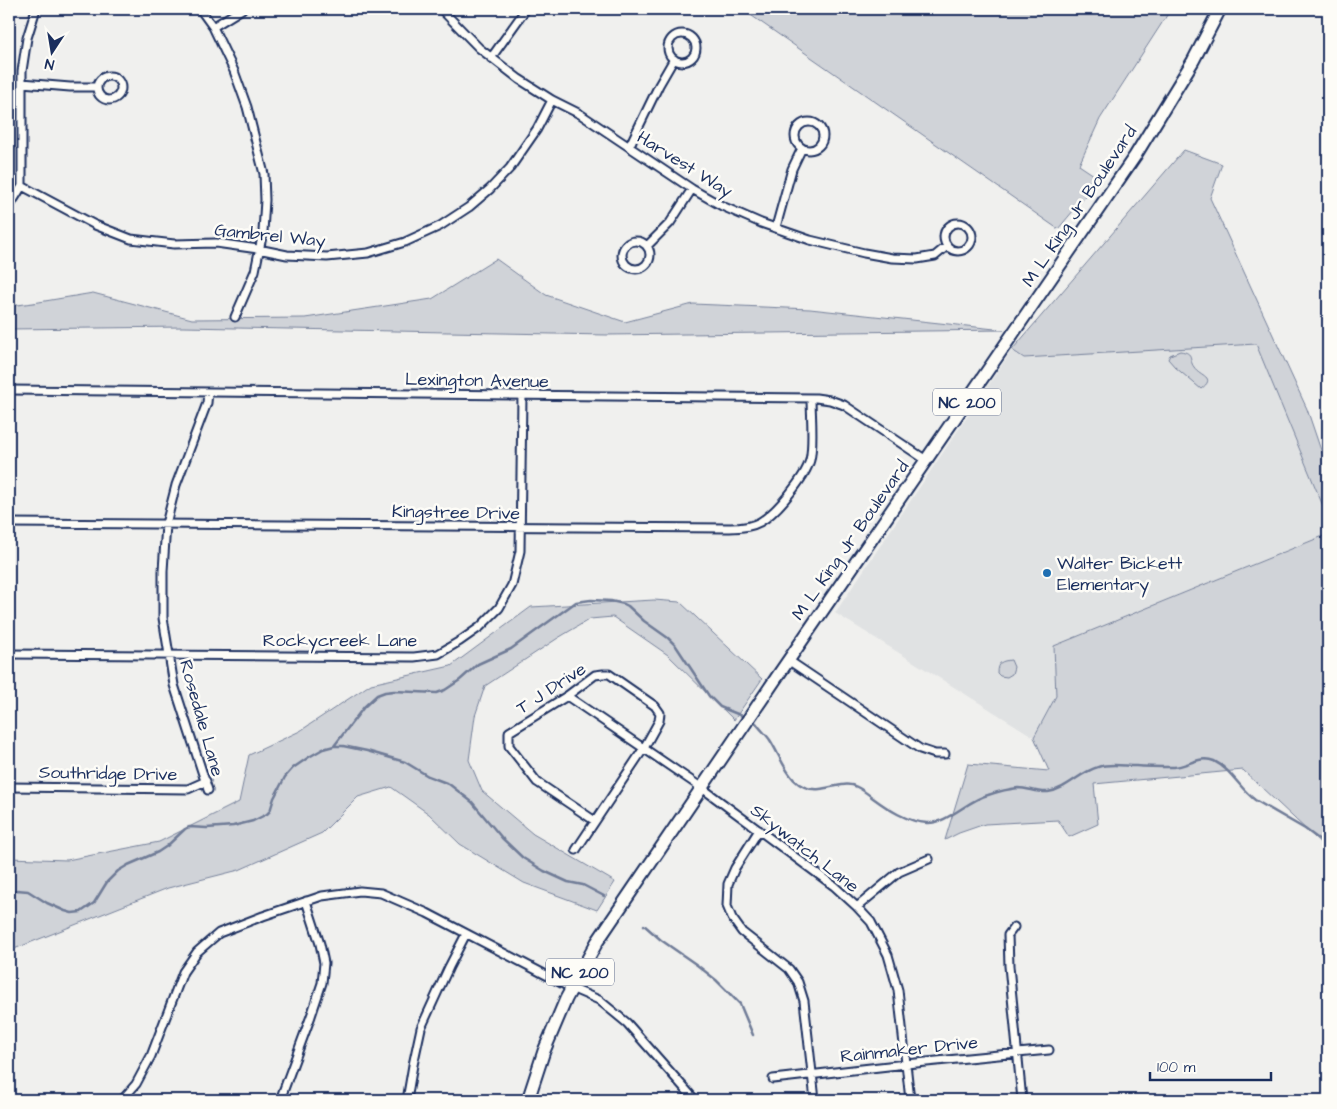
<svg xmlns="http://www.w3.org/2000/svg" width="1337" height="1109" font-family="'Architects Daughter',sans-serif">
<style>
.built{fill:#e0e2e3}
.green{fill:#d0d3d8;stroke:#76819b}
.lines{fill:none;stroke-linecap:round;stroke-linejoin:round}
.stream{stroke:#6f7b97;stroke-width:2.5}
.street-casing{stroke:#1b2f5e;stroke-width:11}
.primary-casing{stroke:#1b2f5e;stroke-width:15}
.street{stroke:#fdfcf7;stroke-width:7}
.primary{stroke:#fdfcf7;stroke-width:11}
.poi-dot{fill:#1f6fb2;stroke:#fdfcf7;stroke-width:2}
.labels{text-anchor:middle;stroke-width:5;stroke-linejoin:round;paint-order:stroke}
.shield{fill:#fdfcf7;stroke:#5f6c8c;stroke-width:1}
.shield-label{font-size:16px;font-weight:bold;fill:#1b2f5e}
.street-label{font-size:18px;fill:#1b2f5e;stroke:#fdfcf7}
.poi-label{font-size:18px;fill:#1b2f5e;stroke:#fdfcf7;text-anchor:start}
</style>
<rect width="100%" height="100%" fill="#f0f0ee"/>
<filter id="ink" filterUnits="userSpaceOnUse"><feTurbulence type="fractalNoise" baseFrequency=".02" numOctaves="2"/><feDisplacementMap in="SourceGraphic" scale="10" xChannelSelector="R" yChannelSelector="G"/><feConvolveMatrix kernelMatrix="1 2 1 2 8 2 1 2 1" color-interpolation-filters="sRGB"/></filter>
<g filter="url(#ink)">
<!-- built -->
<path class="built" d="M1256,343L1328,518V534L1054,646L1056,696L1034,737L835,613L1012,350L1024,358Z"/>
<!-- green -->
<path class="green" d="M742,9H1171L1100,119L1079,165L1100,179L1058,229Z
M1184,150L1222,164L1210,198L1307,409L1328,471V518L1256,344L1024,358L1012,350Z
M496,259L546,295L625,322L693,304L810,309L1004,330L607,335L183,327L9,329V306L33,303L93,293L192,319L305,318L432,299Z
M1180,351C1195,353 1188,359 1194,367C1200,376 1217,377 1201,389L1175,367L1168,359L1170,355Z
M1328,534V850L1243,770L1094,784L1098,824L1069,837L1058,820L985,824L959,833L945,840L968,764L1049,771L1034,737L1056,696L1054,646Z
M654,600L680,602L762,679L734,720L668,655L613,617L590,619L558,638L485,686L475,716L469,760L482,791L533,834L615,882L597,910L524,883L460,844L429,814L391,787L358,797L322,833L239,870L168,888L9,951V858L67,860L159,842L239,802L249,755L300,731L371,684L451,666L531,607Z
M1011,660L1014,667L1012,674L1007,677L1000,676L997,673C997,662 1002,661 1011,660Z"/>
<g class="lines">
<!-- stream -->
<path class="stream" d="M753,721L756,723C760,729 766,734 770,740C783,760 790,792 820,789C831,788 847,781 857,787C863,790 868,794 873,798C888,809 907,822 927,823C947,824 968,800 988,795C997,792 1008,789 1018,788C1028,788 1038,793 1048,792C1067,789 1080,772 1098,767C1110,763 1124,766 1136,766C1148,767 1162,767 1174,767C1188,766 1200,755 1214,761C1231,769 1240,789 1255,800L1305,829L1328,846
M334,746L364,707L377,695L385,692L394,691L437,693L445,690L460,680L478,664L511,649L576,602L591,600L611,601L624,604L628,606L644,621L668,638L676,646L709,696L720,707L745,717
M9,895L17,890L28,891L47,903L65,911L72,913L81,912L94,903L107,882L118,871L128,865L158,852L167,846L185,829L189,827L207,828L233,826L253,821L267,814L270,811L274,798L285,777L293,768L309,757L323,749L334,746H343L367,751L405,762L428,776L449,784L472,802L502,838L523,858L544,871L568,882L583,885L604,896
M644,925L661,940L697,965L716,980L740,1004L753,1035"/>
<defs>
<path id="street" d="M200,9L213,27L234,71L247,107L264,174L265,200L263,232L255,271L235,317
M441,9L479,48L519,79L552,100L580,114L692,189L722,206L761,223L810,240L864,253L892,258L917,259L935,256L947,246
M213,27L242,9
M668 48a14 14 0 1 1 28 0a14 14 0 1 1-28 0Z
M491,58L526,9
M97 88a12 12 0 1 1 24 0a12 12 0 1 1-24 0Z
M22,83L70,87H97
M795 136a14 14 0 1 1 28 0a14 14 0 1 1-28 0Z
M629,147L659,85L674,59
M22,186L95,225L131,239L174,244L216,243L258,249L287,255L327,257L368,253L405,242L440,226L469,207L490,189L510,168L537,129L552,100
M9,207L22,186V71L27,38L36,9
M944 237a14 14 0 1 1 28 0a14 14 0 1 1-28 0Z
M776,227L792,169L802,148
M622 255a14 14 0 1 1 28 0a14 14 0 1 1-28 0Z
M647,246L670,223L692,189
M9,390L816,398L830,400L844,405L926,460
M9,523L730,528C740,528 751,527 760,522C776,513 805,478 810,460C814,444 811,415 811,398
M9,654L414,657L438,654L460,641L480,627L499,608L512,585L520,551L522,395
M788,660L920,749L935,754H945
M567,696L702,788L834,886L857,907L871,922L888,955L898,990L910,1100
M9,787L188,789L206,781
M208,790L174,685L163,618V571L166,524L176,485L207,403L208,392
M759,830L735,868L728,884L727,906L732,918L742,932L789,969L798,982L804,1001L815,1100
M576,850L644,748L659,721L660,713L655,706L609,674H603L595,675L567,696L509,732V746L537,782L595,821
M857,907L899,872L929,859
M1014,927L1008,935L1009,966L1022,1100
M773,1079L906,1064L1049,1050
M122,1100L136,1084L151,1056L183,972L197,952L219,933L263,916L322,896L360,891L381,893L427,913L571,988L599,1000L627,1023L695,1100
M280,1100L311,1016L322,983L324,963L320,944L306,901
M407,1100L413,1065L421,1028L449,967L466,934"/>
<path id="primary" d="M528,1100L544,1051L566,999L597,942L779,674L1135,156L1193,61L1220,9"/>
</defs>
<!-- street casing -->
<use href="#street" class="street-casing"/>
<!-- primary casing -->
<use href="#primary" class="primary-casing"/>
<!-- street -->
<use href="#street" class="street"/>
<!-- primary -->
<use href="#primary" class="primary"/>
</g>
</g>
<!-- markers -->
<circle class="poi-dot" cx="1047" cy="573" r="5"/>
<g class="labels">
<!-- shield labels -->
<g class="shield">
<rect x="933" y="388.5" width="68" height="27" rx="4"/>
<rect x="546" y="958.5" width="68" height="27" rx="4"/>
</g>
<g class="shield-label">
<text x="967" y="408">NC 200</text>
<text x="580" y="978">NC 200</text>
</g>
<!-- street labels -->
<g class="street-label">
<text transform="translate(685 164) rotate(32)" y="6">Harvest Way</text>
<text transform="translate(1079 206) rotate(-56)" y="6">M L King Jr Boulevard</text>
<text transform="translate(270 235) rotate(6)" y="6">Gambrel Way</text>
<text transform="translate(477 380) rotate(1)" y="6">Lexington Avenue</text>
<text transform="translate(456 512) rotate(1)" y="6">Kingstree Drive</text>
<text transform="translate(850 540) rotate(-55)" y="6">M L King Jr Boulevard</text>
<text x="340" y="646">Rockycreek Lane</text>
<text transform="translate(551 688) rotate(-33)" y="6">T J Drive</text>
<text transform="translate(202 718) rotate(74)" y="6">Rosedale Lane</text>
<text transform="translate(108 773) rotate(1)" y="6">Southridge Drive</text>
<text transform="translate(805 848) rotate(38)" y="6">Skywatch Lane</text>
<text transform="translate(909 1049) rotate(-6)" y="6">Rainmaker Drive</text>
</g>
<!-- poi labels -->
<g class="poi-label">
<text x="1057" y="569">Walter Bickett<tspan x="1057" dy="21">Elementary</tspan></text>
</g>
</g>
<!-- margin -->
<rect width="1337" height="1109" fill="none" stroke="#fdfcf7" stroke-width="30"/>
<rect x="15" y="15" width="1307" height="1079" fill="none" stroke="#1b2f5e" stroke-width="2" filter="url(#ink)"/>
<!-- north arrow -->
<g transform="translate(52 52) rotate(192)" stroke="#fdfcf7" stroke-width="4" paint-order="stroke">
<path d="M0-4L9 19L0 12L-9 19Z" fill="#1b2f5e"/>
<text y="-8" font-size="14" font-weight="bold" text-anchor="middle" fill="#1b2f5e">N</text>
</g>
<!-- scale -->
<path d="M1150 1072v8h121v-8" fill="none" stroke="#1b2f5e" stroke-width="2.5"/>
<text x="1157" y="1072" font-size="15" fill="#1b2f5e" stroke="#fdfcf7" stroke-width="4" paint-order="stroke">100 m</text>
</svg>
